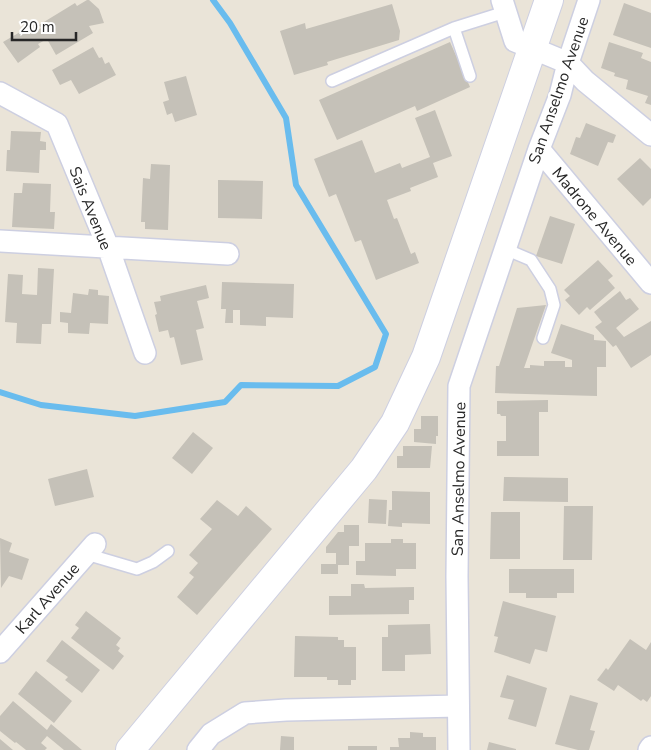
<svg xmlns="http://www.w3.org/2000/svg" width="651" height="750" font-family="'Nunito Sans',sans-serif">
<style>
.lines{fill:none;stroke-linecap:round;stroke-linejoin:round}
.stream{stroke:#69bcee;stroke-width:6}
.building{fill:#c5c1b8}
.lane-casing{stroke:#cdcfe1;stroke-width:14}
.street-casing{stroke:#cdcfe1;stroke-width:24}
.secondary-casing{stroke:#cdcfe1;stroke-width:30}
.lane{stroke:#fff;stroke-width:11}
.street{stroke:#fff;stroke-width:21}
.secondary{stroke:#fff;stroke-width:28}
.labels{text-anchor:middle;stroke-width:5;stroke-linejoin:round;paint-order:stroke}
.street-label{font-size:16px;fill:#272727;stroke:#fff}
</style>
<rect width="100%" height="100%" fill="#eae4d8"/>
<g class="lines">
<!-- stream -->
<path class="stream" d="M0,392L41,405L135,416L225,402L241,385L338,386L375,367L386,334L296,185L286,118L230,23L213,0"/>
</g>
<!-- building -->
<path class="building" d="M87,0H89L99,9L104,23L89,26L93,33L56,55L47,39L38,44L40,47L18,63L3,42L27,28L31,34L41,28L39,25L75,3L77,6Z
M624,3L651,13V48L613,35Z
M392,4L400,31L399,40L327,62L328,65L294,75L280,31L305,23L306,29Z
M450,42L470,87L417,111L415,106L337,140L319,100Z
M609,42L643,53L641,58L651,62V105L645,103L648,96L626,89L628,80L614,76L615,73L601,68Z
M93,47L99,58L102,57L105,64L109,62L116,75L79,94L71,80L60,85L52,70Z
M186,76L197,115L175,122L172,113L167,115L163,102L169,100L164,82Z
M435,110L452,156L433,163L438,177L410,188L411,191L387,200L394,219L397,218L411,254L415,252L419,263L376,280L361,240L355,242L336,194L329,197L314,159L362,140L375,173L400,163L402,168L430,157L415,118Z
M586,123L616,135L613,143L608,142L598,166L570,154L576,137L580,138Z
M11,131L41,132L40,141L46,142V150H40L39,173L6,171L7,150H10Z
M640,158L651,169V198L643,206L617,179Z
M151,164L170,165L168,230L145,229V222H141L143,178L150,179Z
M218,180L263,181L262,219L218,218Z
M23,183L51,184L50,212H55L54,229L12,227L14,193H22Z
M550,216L575,224L562,264L536,256Z
M598,260L613,276L608,280L615,288L590,310L587,307L579,315L565,300L570,296L564,290Z
M38,268L54,269L51,324H42L41,344L16,343L17,323L5,322L8,274L23,275L22,294L37,295Z
M222,282L294,284L293,318L266,317V326L240,325V310H233V323H225L226,309H221Z
M206,285L209,298L197,301L204,328L196,330L203,360L181,365L174,337L170,338L168,330L159,332L155,315L157,314L154,302L161,301L160,296Z
M89,289L98,290V295L109,296L108,324L90,323L89,334L68,333V323L60,322V312L71,313L73,293L88,295Z
M620,291L626,300L630,298L639,309L616,328L624,337L651,321V355L631,368L616,345L613,347L595,327L602,322L594,312Z
M546,305L524,368H530V365L544,366V361H565V367H572V360L551,353L561,324L594,335V340L606,341V367H597V396L495,393L496,366H499L517,308Z
M548,400V412H539V456H497V441H506V416H501L500,414H497V401Z
M421,416H438V436H436V444L414,442V429H421Z
M193,432L213,448L192,474L172,458Z
M403,446H432L430,468H397V456H403Z
M87,469L94,497L55,506L48,479Z
M504,477L568,478V502L503,501Z
M392,491L430,492V524L402,523V527L388,526L389,510H392Z
M369,499L387,500L386,524L368,523Z
M217,500L238,516L246,506L272,529L197,615L177,597L194,577L189,573L198,563L189,555L212,529L200,519Z
M564,506H593L592,560H563Z
M491,512H520V559H490Z
M344,525H359V546H349V565H338V574H321V564H336V553H326V547L338,532H344Z
M0,538L12,543L9,552L29,559L22,580L9,576L1,588Z
M391,539H403V543H416V569H396V576L356,575V561H365V543H391Z
M509,569H574V593H557V598H526V593H509Z
M351,584H364L365,588L414,587V600H409V614L329,615V596H351Z
M503,601L556,616L547,652L535,649L530,664L494,652L498,637L494,636Z
M86,611L121,638L116,645L120,648L118,651L124,656L113,670L71,638L79,628L75,625Z
M430,624L431,654L405,655V671H382V637H388V625Z
M295,636L338,637V640H344V647H356V680H351V685H338V680H327V677H294Z
M630,639L646,650L651,642V696L647,702L643,699L641,701L618,685L614,691L597,680L606,668L608,670Z
M62,640L100,670L82,693L65,680L68,677L46,661Z
M36,671L72,701L54,723L18,694Z
M507,675L547,688L536,727L508,719L514,700L500,697Z
M570,695L598,703L590,730L595,731L589,750H578L555,744Z
M13,701L47,730L51,724L82,750H64L47,736L41,743L47,748L45,750H26L16,742L15,743L0,731V716Z
M410,732L423,733V737H436V750H390V747H399L398,738H410Z
M281,736L294,737V750H280Z
M0,739L13,750H0Z
M489,742L516,749V750H487Z
M348,746H377V750H348Z"/>
<g class="lines">
<defs>
<path id="lane" d="M454,28L470,76
M332,81L454,28L505,12
M505,249L531,260L550,289L554,305L543,338
M86,554L137,569L153,562L168,551"/>
<path id="street" d="M502,0L515,41L568,63L585,81L651,135
M0,93L57,124L108,247L145,353
M539,149L651,283
M0,241L228,254
M0,652L95,544
M198,750L211,734L245,713L286,710L458,706
M459,750L457,577L459,386L539,149L560,95L568,63L589,0
M649,750L651,747"/>
<path id="secondary" d="M130,750L364,469L395,423L426,357L549,0"/>
</defs>
<!-- lane casing -->
<use href="#lane" class="lane-casing"/>
<!-- street casing -->
<use href="#street" class="street-casing"/>
<!-- secondary casing -->
<use href="#secondary" class="secondary-casing"/>
<!-- lane -->
<use href="#lane" class="lane"/>
<!-- street -->
<use href="#street" class="street"/>
<!-- secondary -->
<use href="#secondary" class="secondary"/>
</g>
<g class="labels">
<!-- street labels -->
<g class="street-label">
<text transform="translate(558 90) rotate(-71)" y="6">San Anselmo Avenue</text>
<text transform="translate(91 208) rotate(68)" y="6">Sais Avenue</text>
<text transform="translate(595 216) rotate(50)" y="6">Madrone Avenue</text>
<text transform="translate(458 479) rotate(-89)" y="6">San Anselmo Avenue</text>
<text transform="translate(47 598) rotate(-49)" y="6">Karl Avenue</text>
</g>
</g>
<!-- scale -->
<path d="M12 32v8h64v-8" fill="none" stroke="#272727" stroke-width="2.5"/>
<text x="20" y="32" font-size="15" fill="#272727" stroke="#ffffff" stroke-width="4" paint-order="stroke">20 m</text>
</svg>
